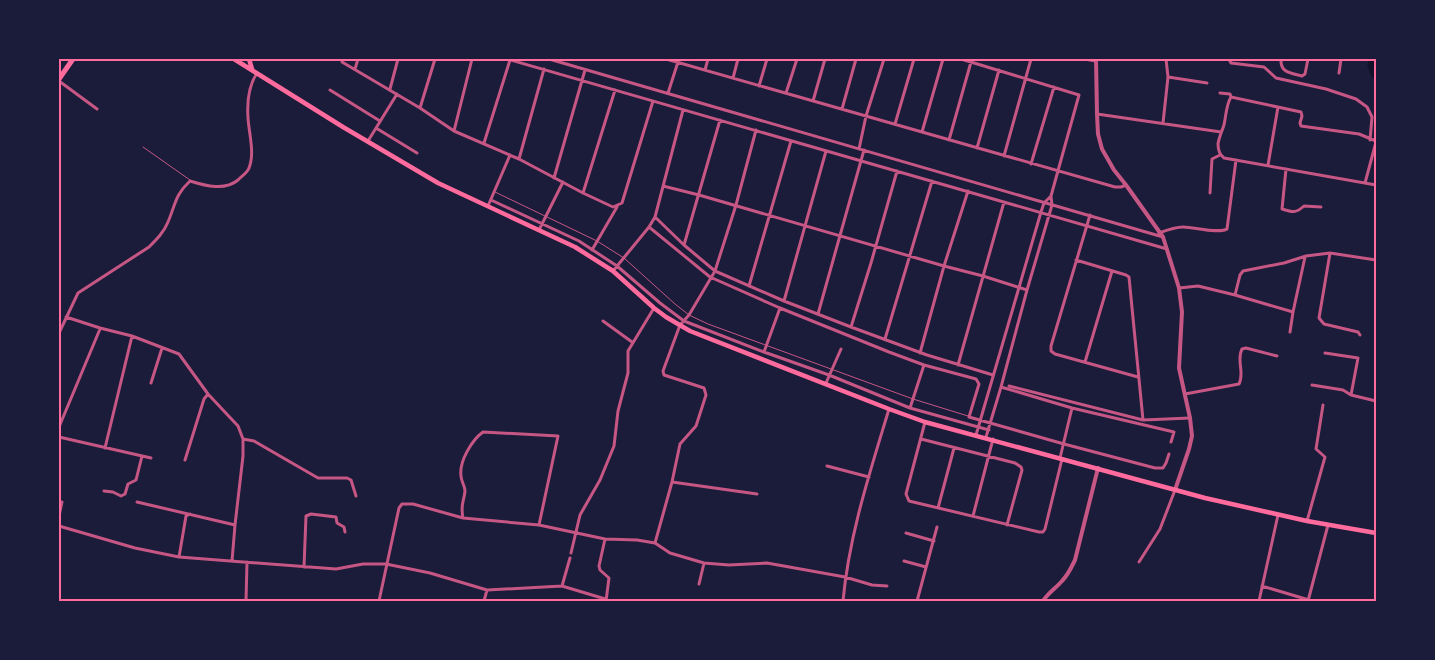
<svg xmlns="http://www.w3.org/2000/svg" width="1435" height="660" font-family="'Titillium Web',sans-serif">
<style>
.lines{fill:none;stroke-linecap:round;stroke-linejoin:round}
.river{stroke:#12122b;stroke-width:11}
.service{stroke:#c65784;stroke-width:1}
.minor{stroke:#c65784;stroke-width:3}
.tertiary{stroke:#c65784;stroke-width:4}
.secondary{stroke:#ff6b9d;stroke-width:4.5}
.trunk{stroke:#ff6b9d;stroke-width:5}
.neatline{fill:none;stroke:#ff6b9d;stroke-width:2}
</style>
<rect width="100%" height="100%" fill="#1b1b3a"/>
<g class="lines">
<!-- river -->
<path class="river" d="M1374,59L1373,65L1376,73"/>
<!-- service -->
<path class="service" d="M143,147L190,180
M495,192L597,241L624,258L675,304L689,315L708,324L913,399L968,416"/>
<!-- minor -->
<path class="minor" d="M507,59L1167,249
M549,59L1163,237
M666,59L1115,187H1121L1126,185
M961,59L1079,95L1051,196
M1084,59L1096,61
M1096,59H1166
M1229,59L1231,63L1264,67L1276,78L1326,89L1356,99L1367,107L1372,117L1370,140
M1281,59C1280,73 1291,73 1302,76L1305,74L1308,59
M342,62L420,108L454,131L519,159L583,193L613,207L622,203L653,101
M355,69L358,59
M705,70L708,59
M1339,73L1341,59
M1168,77L1207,83
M733,78L738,59
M59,81L97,109
M759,86L767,59
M390,89L398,59
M330,90L380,121
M668,93L678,62
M786,93L797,59
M1220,93L1230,94L1231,97
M813,101L825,59
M420,108L435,59
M842,109L856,59
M1097,114L1221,132
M1163,123L1168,77L1166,59
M895,124L914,59
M376,128L417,153
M454,131L472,59
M922,132L943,59
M949,140L971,62
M368,141L397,94
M1376,141L1359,134L1301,126L1300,123L1302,116L1301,112L1231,97C1226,105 1226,116 1224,125C1222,131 1219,137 1218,144C1218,150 1220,155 1224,158L1376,185
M484,143L510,60
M977,148L999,70
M859,149L866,116L884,59
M1004,156L1031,59
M519,159L544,69
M1031,164L1054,87
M1268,165L1278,107
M1286,169L1282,209C1292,212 1295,214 1304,206L1321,207
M554,178L585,70
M1365,183L1376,142
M663,186L699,195L944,266L983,276L1027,290
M583,193L615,90
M1210,193L1212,159L1220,155
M491,200L579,241L617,266L660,303L684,321L764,352L829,375L910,408L989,430
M488,206L510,155
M1090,215L1051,346V351L1055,354L1138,377
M655,217L684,245L715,271L784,301L851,327L927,355L993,375
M649,227L710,277L780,308L889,352L924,365L976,379L979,384L969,417L1064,444L1155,468H1163L1166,463L1169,454
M539,230L563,182
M1159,233C1167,230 1175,227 1183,227C1194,227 1219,234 1227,229L1236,160
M684,245L720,120
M592,250L617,207
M1330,253L1319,318L1324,324L1358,332L1360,335
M1076,260L1126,275L1129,277L1143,420
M613,271L649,227L655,217L683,110
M749,286L791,141
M1179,288L1198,286L1235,295L1240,275L1243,271L1284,263L1306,256L1330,253L1376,260
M1235,295L1293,312
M784,301L826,151
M818,314L864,150
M66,317L100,328L132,336L179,354L208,394L238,426L243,439V456L235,525L232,561
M603,321L632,342
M851,327L871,263L897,171
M1290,332L1293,312L1305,257
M59,333L78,293L149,247C157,239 164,232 168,222C176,203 175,195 190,181C206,186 225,191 238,180C242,176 247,173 249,168C255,153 249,134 248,118C247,103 249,85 257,73
M885,339L932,181
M764,352L780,308
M920,353L944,266L968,191
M1325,353L1358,358L1351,395
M1085,362L1112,271
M958,365L1004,202
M151,383L162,348
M826,383L841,349
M1312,385L1343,390L1351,395L1376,401
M1009,386L1143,420L1190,418
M1001,387L1072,408L1174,432L1171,442
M1185,394L1239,384C1245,373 1236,360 1242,349L1246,348L1277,356
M910,408L924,365
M925,422L906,494L909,501L1039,532H1043L1045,529L1062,459
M59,427L100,329
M976,435L1041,212L1044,203L1051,196L1052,205L1027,290L1001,387L986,437
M59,437L151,458
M243,439L254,441L318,478H347L351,480L356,496
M921,439L1015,463L1021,467L1022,470L1007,525
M105,448L132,336
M1060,458L1072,408
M185,460L204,399L208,394
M827,466L869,477
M672,482L757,494
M104,491L113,492L121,496L125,494L128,484L136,480L142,456
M137,502L235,525
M938,508L954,448
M59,516L62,502
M973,516L993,439
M463,518C460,504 464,502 465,491C465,486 461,481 461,476C459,461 472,440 483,432L558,436L539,525
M1307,521L1325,457L1316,449L1323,405
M59,526L135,548L179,557L336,569L363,564H386L430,573L487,590L562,586L612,601
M906,533L934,541
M605,539L599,566L600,570L609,578L606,601
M655,543L672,482L680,444L696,426L706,395L704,388L664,375L663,371L680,325L689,315L715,271L736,205L756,130
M571,553L580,515L600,480L614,446L618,411L628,373V351L654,308
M179,557L186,516L190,514
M904,561L926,567
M1139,562L1160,529L1175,490
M304,567L306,516L311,514L336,517L337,523L344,527L345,532
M699,584L704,563
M562,586L570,558
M1262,586L1309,600
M246,601L247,562
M379,601L399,508L402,504H413L463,518L539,525L605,539L637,540L655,543L670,553L704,563L729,565L767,563L845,577L872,585L887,586
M484,601L487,590
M843,601C849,535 870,472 889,409
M917,601L937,527
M1259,601L1278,515
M1308,601L1328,525"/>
<!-- tertiary -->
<path class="tertiary" d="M1096,59L1097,114L1098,134L1102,149L1114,170L1126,185L1163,237L1179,288L1182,312L1179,368L1190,418L1192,436L1189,449L1175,490
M1043,601C1048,593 1056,588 1062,581C1068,575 1071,568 1075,560L1098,468"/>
<!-- secondary -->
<path class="secondary" d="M234,59L343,127L438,183L575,247L613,271L654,308L666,317L690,331L889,409L925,422L1205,498L1307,521L1376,533
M249,59L252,69"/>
<!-- trunk -->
<path class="trunk" d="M59,79L73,59"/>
</g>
<!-- border -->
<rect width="1435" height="660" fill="none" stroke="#1b1b3a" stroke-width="120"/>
<rect x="60" y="60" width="1315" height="540" class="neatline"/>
</svg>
